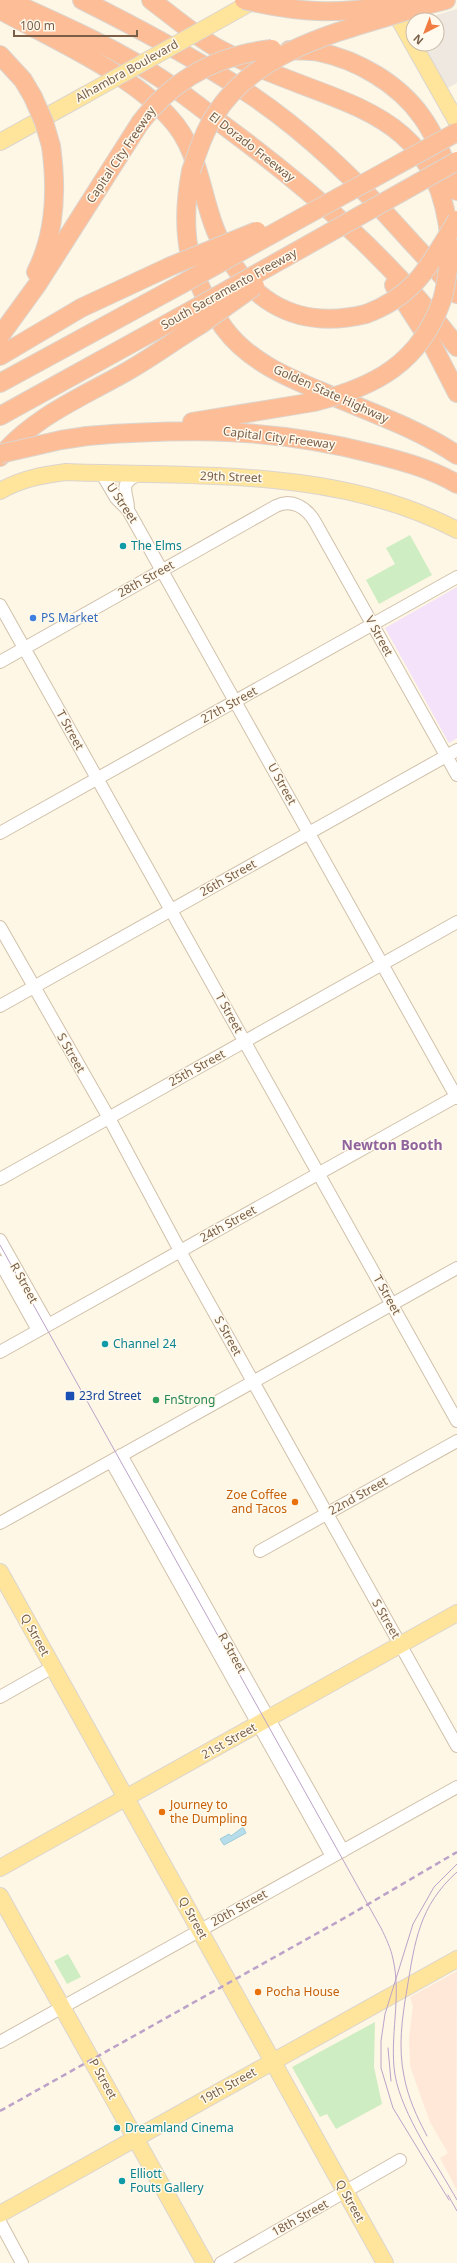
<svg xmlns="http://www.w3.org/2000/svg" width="457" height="2263" font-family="'Noto Sans',sans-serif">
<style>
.commercial{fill:#ffe8d8}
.industrial{fill:#eee8e0}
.education{fill:#f4e2fb}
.green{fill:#cfedc2}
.water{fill:#b8ddea;stroke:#9dcbdc}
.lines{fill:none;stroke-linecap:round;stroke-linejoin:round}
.minor-casing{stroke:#d1c0aa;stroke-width:14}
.major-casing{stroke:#dcd5cf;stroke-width:18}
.highway-casing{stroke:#dcd5cf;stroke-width:20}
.minor{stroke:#fff;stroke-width:12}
.major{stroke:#ffe59b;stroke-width:16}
.highway{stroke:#fdbe97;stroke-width:18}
.tram{stroke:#bca2c9;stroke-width:1}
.rail{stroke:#bca2c9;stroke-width:2.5;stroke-dasharray:6 4;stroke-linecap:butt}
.major-bridge-casing{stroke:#dcd5cf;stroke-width:18;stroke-linecap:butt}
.highway-bridge-casing{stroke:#dcd5cf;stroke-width:20;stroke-linecap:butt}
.major-bridge{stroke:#ffe59b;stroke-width:16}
.highway-bridge{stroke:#fdbe97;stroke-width:18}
.culture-dot{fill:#0f9aa8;stroke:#fffaed;stroke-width:1.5}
.shop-dot{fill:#3f7fe0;stroke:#fffaed;stroke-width:1.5}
.transit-dot{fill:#1a4fb4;stroke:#fffaed;stroke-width:1.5}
.leisure-dot{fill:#2e9e5b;stroke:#fffaed;stroke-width:1.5}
.food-dot{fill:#e8710a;stroke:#fffaed;stroke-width:1.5}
.labels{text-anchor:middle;stroke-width:3;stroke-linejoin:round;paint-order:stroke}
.street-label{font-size:12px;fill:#7a5f48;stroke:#fffaed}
.culture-label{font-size:12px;fill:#0d838f;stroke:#fffaed;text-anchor:start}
.shop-label{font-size:12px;fill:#366cbe;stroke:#fffaed;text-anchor:start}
.transit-label{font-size:12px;fill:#164399;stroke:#fffaed;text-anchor:start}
.leisure-label{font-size:12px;fill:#27864d;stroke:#fffaed;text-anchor:start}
.food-label{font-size:12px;fill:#c56008;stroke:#fffaed;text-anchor:start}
.quarter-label{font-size:14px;font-weight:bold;fill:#90639d;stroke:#fffaed}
</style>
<rect width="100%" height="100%" fill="#fef7e5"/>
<!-- commercial -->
<path class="commercial" d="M457,1971L456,2148L457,2190L440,2158L448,2153L430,2122L410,2066L409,2038L413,2006L410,1997Z"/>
<!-- industrial -->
<path class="industrial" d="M457,9V83L446,89L422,44H437V20H419Z"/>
<!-- education -->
<path class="education" d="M457,587V738L449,743L385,628Z"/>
<!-- green -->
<path class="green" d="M410,535L432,575L379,604L366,580L395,564L386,548Z
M68,1954L81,1977L67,1984L54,1961Z
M375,2022L374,2067L382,2104L336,2129L327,2114L320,2117L292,2067Z"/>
<!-- water -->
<path class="water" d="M243,1827L246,1833L224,1845L220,1839L229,1834L231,1836Z"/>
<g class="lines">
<defs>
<path id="minor" d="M102,474L116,498L128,510L457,1098
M128,509C128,493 117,484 138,475
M0,605L457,1421
M0,662L276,506C292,498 307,508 315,522L457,775
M0,833L457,577
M0,927L109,1118L186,1262L457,1746
M0,1006L457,750
M0,1179L457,922
M0,1240L48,1325
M0,1262L38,1330
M0,1352L457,1096
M121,1455L343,1851
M111,1461L332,1856
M0,1523L457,1268
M260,1551L457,1441
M0,1697L53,1667
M0,2042L457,1787
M0,2222L22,2263
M221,2263L400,2160"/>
<path id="major" d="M390,3L413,44
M225,17L255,0
M413,44L457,122
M0,142L85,95
M0,491C21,479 42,475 66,472C197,477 337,467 457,530
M0,1572L385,2263
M0,1868L457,1613
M0,1896L205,2263
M0,2214L457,1959"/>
<path id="highway" d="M7,0C60,24 114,47 163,80C184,94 205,111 226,127C311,190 393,261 457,347
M82,0C140,29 197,59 251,95C309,134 359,183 405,235C423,255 441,273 457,294
M151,0C171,15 191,32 212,45C223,52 236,57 248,63C347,108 438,110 450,242
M426,5L446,0
M0,10C53,39 130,73 170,118C199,149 200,191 215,229C242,297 292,332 366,314
M289,50C298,51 309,50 319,52C358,60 399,84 422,117C438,139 446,167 457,191
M0,55L23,80L33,97
M191,171C182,218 184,263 210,305C215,313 219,321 224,328C249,362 289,378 325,393C369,412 417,428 457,455
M36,272C56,233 57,189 51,146
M394,285L433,346L457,393
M0,336L37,285L140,123
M0,356L81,308L171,266
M0,383L180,285
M0,416L192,310
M192,422L314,402
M87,436C188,428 276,428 374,454C402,461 432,469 457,484
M0,457C33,417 82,397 126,372C151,358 175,340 200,325"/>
</defs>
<!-- minor casing -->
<use href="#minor" class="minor-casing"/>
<!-- major casing -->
<use href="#major" class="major-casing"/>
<!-- highway casing -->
<use href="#highway" class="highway-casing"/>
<!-- minor -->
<use href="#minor" class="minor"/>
<!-- major -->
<use href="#major" class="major"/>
<!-- highway -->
<use href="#highway" class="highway"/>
<!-- tram -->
<path class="tram" d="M0,1245L381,1928C386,1938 391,1949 393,1959C402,1997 389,2037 395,2075C402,2115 437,2164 457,2200
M388,2048L391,2081
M427,2136C417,2117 408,2098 404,2076C398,2047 402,2018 407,1989C415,1941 419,1906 457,1872
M448,2195L457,2211
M449,2200L393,2108L381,2068V2041L385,2014L413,1924L434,1887L457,1864"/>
<!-- rail -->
<path class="rail" d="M0,2111L348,1916L457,1852"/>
<defs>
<path id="major-bridge" d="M85,95L225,17"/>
<path id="highway-bridge" d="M244,0C304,14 341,15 402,3
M33,97L44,122L51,146
M140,123C173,79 217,55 272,49
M191,171C198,151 204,132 215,115C259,45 352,29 426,5
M171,266L257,231
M180,285L457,132
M192,310L457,161
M366,314C417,295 430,264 457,220
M200,325L255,286
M314,402C375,387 420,363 442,300C447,284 448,265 451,248
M0,454L61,440L87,436"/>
</defs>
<!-- major-bridge casing -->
<use href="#major-bridge" class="major-bridge-casing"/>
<!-- highway-bridge casing -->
<use href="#highway-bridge" class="highway-bridge-casing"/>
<!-- major-bridge -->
<use href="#major-bridge" class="major-bridge"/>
<!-- highway-bridge -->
<use href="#highway-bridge" class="highway-bridge"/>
</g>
<!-- markers -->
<g class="culture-dot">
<circle cx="123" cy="546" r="4"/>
<circle cx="105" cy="1344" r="4"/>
<circle cx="117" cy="2128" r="4"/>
<circle cx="122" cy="2181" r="4"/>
</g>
<circle class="shop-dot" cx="33" cy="618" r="4"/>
<rect class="transit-dot" x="65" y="1391" width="10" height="10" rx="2"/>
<circle class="leisure-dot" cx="156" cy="1400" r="4"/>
<g class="food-dot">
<circle cx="295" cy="1502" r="4"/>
<circle cx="162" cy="1812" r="4"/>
<circle cx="258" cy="1992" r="4"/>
</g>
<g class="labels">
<!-- street labels -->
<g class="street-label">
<text transform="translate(127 71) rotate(-29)" y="4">Alhambra Boulevard</text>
<text transform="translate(252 147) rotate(38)" y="4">El Dorado Freeway</text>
<text transform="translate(121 155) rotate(-56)" y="4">Capital City Freeway</text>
<text transform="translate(229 289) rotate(-29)" y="4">South Sacramento Freeway</text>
<text transform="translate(331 394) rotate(24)" y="4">Golden State Highway</text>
<text transform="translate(279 438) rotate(7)" y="4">Capital City Freeway</text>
<text transform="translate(231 477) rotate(2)" y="4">29th Street</text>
<text transform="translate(122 503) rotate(56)" y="4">U Street</text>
<text transform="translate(146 579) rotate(-29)" y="4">28th Street</text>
<text transform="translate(379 636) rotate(61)" y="4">V Street</text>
<text transform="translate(229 705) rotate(-29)" y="4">27th Street</text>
<text transform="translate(70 730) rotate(61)" y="4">T Street</text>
<text transform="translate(282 784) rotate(61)" y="4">U Street</text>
<text transform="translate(228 878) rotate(-29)" y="4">26th Street</text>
<text transform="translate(229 1013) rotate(61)" y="4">T Street</text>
<text transform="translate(71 1053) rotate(60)" y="4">S Street</text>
<text transform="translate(197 1068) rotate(-29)" y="4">25th Street</text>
<text transform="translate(228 1224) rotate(-29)" y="4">24th Street</text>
<text transform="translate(24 1283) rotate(61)" y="4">R Street</text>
<text transform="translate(387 1295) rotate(61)" y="4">T Street</text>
<text transform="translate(228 1336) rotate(61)" y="4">S Street</text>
<text transform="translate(358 1496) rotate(-29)" y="4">22nd Street</text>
<text transform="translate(386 1619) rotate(60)" y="4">S Street</text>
<text transform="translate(35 1635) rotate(61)" y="4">Q Street</text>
<text transform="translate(232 1653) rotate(61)" y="4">R Street</text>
<text transform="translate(229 1741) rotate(-29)" y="4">21st Street</text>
<text transform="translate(239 1908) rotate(-29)" y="4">20th Street</text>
<text transform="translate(193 1918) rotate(61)" y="4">Q Street</text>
<text transform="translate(103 2079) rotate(61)" y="4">P Street</text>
<text transform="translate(228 2086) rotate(-29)" y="4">19th Street</text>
<text transform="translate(350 2201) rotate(61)" y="4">Q Street</text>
<text transform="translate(300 2218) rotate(-29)" y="4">18th Street</text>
</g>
<!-- culture labels -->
<g class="culture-label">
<text x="131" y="550">The Elms</text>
<text x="113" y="1348">Channel 24</text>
<text x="125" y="2132">Dreamland Cinema</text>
<text x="130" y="2178">Elliott<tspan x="130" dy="14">Fouts Gallery</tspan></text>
</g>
<!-- shop labels -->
<g class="shop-label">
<text x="41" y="622">PS Market</text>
</g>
<!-- transit labels -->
<g class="transit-label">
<text x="79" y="1400">23rd Street</text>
</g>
<!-- leisure labels -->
<g class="leisure-label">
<text x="164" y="1404">FnStrong</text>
</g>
<!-- food labels -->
<g class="food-label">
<text x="287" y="1499" text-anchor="end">Zoe Coffee<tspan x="287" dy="14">and Tacos</tspan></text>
<text x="170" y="1809">Journey to<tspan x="170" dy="14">the Dumpling</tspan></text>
<text x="266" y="1996">Pocha House</text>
</g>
<!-- quarter labels -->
<g class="quarter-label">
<text x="392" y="1150">Newton Booth</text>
</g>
</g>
<!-- north arrow -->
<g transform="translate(425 32) rotate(222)"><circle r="19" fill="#fffaed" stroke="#cabcab"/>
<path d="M0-3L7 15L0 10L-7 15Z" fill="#f17c41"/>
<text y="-6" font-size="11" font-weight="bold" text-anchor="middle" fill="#7a5f48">N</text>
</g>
<!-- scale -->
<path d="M14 30v6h123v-6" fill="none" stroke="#7a5f48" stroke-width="2"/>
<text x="20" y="30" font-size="12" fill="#7a5f48" stroke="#fffaed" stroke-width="3" paint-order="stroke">100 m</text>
</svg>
